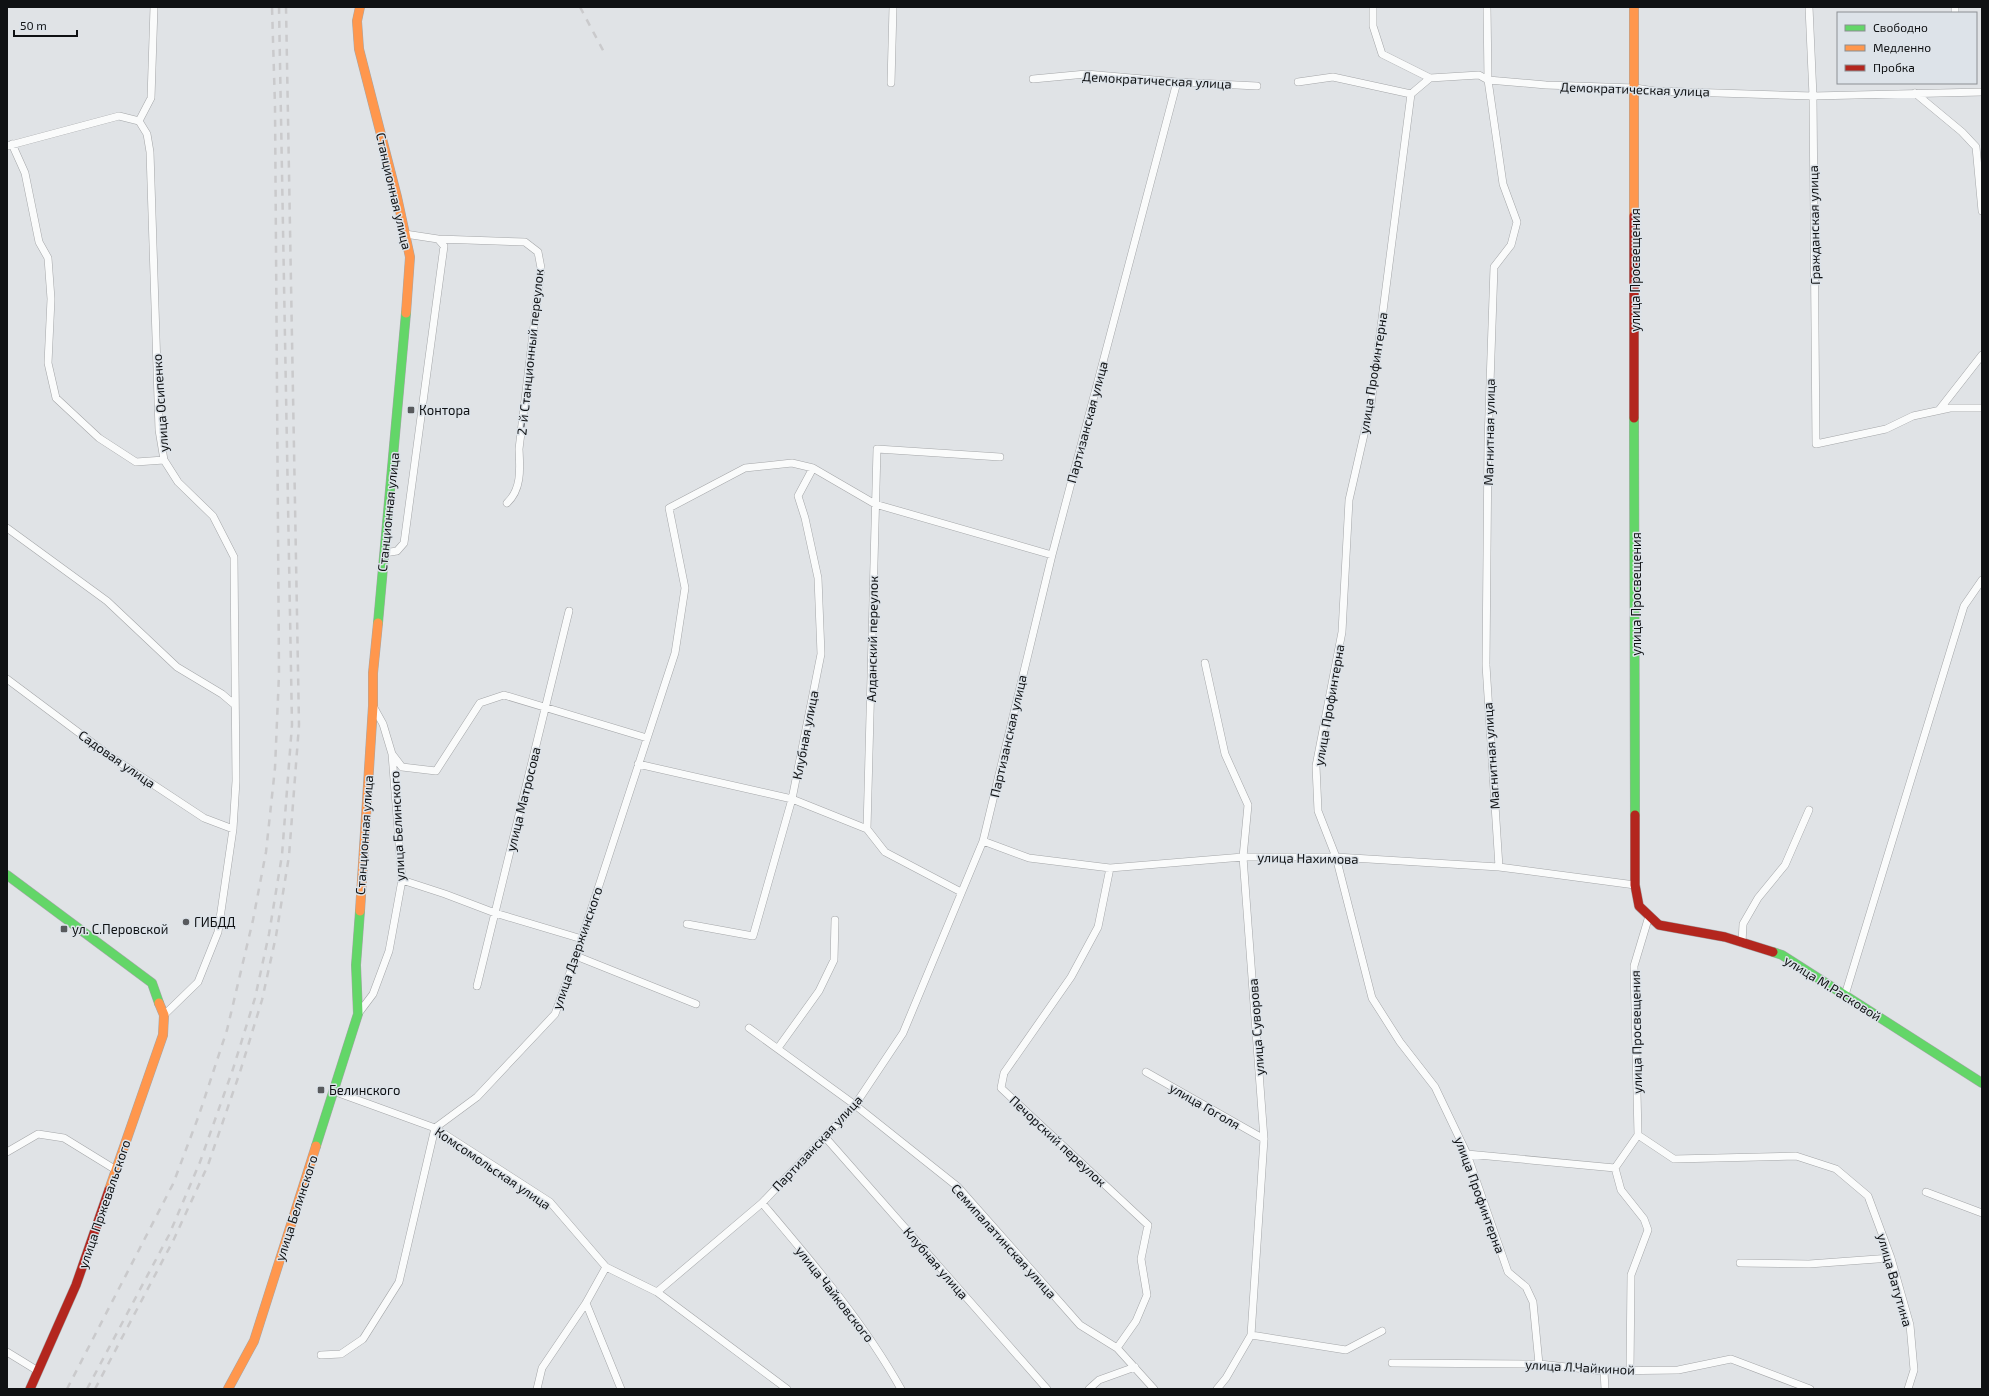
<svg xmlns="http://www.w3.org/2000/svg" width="1989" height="1396" font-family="'Exo 2',sans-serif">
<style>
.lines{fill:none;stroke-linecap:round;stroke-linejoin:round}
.street-casing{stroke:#a4a6a8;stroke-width:8}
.fast-casing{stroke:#a4a6a8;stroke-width:10}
.slow-casing{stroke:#a4a6a8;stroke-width:10}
.jam-casing{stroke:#a4a6a8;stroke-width:10}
.street{stroke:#fafbfb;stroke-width:7}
.fast{stroke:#63d668;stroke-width:9}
.slow{stroke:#ff974d;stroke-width:9}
.jam{stroke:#b3261e;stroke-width:9}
.rail{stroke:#cacacc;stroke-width:2.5;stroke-dasharray:7 7;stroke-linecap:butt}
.poi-dot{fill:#585a5d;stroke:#dde3e9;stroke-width:1.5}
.labels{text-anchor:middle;stroke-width:3;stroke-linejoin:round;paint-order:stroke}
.street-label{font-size:13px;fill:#0f1113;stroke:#dde3e9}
.poi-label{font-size:13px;fill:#0f1113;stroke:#dde3e9;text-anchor:start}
</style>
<rect width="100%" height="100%" fill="#e0e3e6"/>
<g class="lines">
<defs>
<path id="street" d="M1373,7V26L1382,54L1430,78
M1487,7L1488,80L1503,184L1517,222L1511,245L1494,267L1488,442L1486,665L1499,867
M1809,7L1813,96L1816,444L1886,429L1913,416L1950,408H1982
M1955,7V13
M1033,79L1086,74L1177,82L1257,86
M1298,82L1333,77L1411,94L1430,78L1479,75L1488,80L1546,85L1635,88L1655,91L1813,96L1982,92
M891,83L893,7
M1915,93L1962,132L1976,147L1982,211
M1411,94L1371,404L1349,500L1342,632L1316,766L1318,811L1336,857L1372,998L1400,1042L1435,1087L1467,1154L1508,1272L1526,1287L1533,1302L1539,1364
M139,121L147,134L150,152L159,430L164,460L178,482L213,516L234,557L236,781L233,829L218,932L198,982L164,1015
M139,121L151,98L154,7
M12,144L25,173L39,242L48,258L51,299L48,363L56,398L99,438L136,462L164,460
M7,146L119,116L139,121
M438,239L525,242L538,252L541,268L519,449C520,468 522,489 507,503
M1939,410L1982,355
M7,528L107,601L177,667L222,694L235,705
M384,553L397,551L404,543L444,246L438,239L405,234
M1205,663L1225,754L1248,805L1243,857L1264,1139L1251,1335L1226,1378L1217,1389
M7,679L110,756L204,818L233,829
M392,754L402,767L436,771L480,703L504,695L647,738
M638,764L792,799L867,829L885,852L961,892
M867,829L877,449L1000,457
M983,841L1029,858L1110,868L1243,857H1336L1499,867L1635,885
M1110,868L1098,927L1071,977L1004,1073L1001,1088L1148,1225L1141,1259L1147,1295L1136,1321L1117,1348
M402,880L445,894L495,913L582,939
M687,924L753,936L792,799L821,654L818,578L805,518L798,496L813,468
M1742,943L1743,924L1758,898L1785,865L1809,810
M576,956L696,1004
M477,986L569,611
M1845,995L1964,606L1982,580
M358,1014L373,994L389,951L402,880L392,754L383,724L373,706
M749,1028L855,1105L958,1187L1080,1325L1117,1348L1154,1389
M778,1048L819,991L834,960L835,920
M1146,1072L1264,1139
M333,1091L435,1128L550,1202L606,1267L657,1292L787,1389
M1638,1135L1674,1159L1796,1156L1836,1169L1868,1196L1891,1258L1910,1325L1914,1370L1908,1389
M825,1137L1047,1389
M7,1152L38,1134L64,1138L116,1170
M1467,1154L1615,1168L1638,1135L1634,966L1649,916
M1615,1168L1621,1190L1644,1219L1648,1230L1631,1275L1630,1371
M1926,1192L1982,1213
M762,1203C812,1262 863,1321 901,1389
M1740,1263L1809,1264L1891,1258
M657,1292L762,1203L855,1105L903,1033L983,841L1052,555L1177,82
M586,1303L621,1389
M1251,1335L1346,1350L1382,1331
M7,1352L38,1371
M321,1355L341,1354L363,1339L399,1282L435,1128L477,1097L555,1014L576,956L675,653L685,588L669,508L745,468L792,463L813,468L875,504L1052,555
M1392,1363L1539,1364L1604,1371L1678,1370L1731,1359L1810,1389
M1604,1371L1605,1389
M537,1389L542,1368L586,1303L606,1267
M1089,1389L1099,1380L1135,1367"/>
<path id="fast" d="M1634,418L1635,815
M378,623L406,313
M7,875L152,983L159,1003
M1773,952L1782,955L1982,1083
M316,1146L358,1014L356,965L360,911"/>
<path id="slow" d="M360,7L357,21L359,49L397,197L410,257L406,313
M1634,7V216
M360,911L373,706V673L378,623
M109,1190L163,1035L164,1015L159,1003
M228,1389L254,1341L316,1146"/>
<path id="jam" d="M1634,216V418
M1635,815V885L1639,906L1659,925L1725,937L1773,952
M30,1389L76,1285L109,1190"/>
</defs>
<!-- street casing -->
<use href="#street" class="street-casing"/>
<!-- fast casing -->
<use href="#fast" class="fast-casing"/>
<!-- slow casing -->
<use href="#slow" class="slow-casing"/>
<!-- jam casing -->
<use href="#jam" class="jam-casing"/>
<!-- street -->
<use href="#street" class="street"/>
<!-- fast -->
<use href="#fast" class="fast"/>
<!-- slow -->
<use href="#slow" class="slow"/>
<!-- jam -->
<use href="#jam" class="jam"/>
<!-- rail -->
<path class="rail" d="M580,7L605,54
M67,1389L173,1184L199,1115L227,1030L253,920L266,852L275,768L279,674L275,106L272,7
M87,1389L169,1235L200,1162L233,1069L255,998L269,934L282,855L292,725L279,7
M95,1389L174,1239L208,1165L240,1072L262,1000L276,936L289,856L299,725L286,7"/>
</g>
<!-- markers -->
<g class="poi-dot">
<rect x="407" y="406" width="8" height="8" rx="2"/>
<circle cx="186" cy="922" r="4"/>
<rect x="60" y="925" width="8" height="8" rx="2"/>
<rect x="317" y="1086" width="8" height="8" rx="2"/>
</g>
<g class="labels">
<!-- street labels -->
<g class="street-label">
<text transform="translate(1157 80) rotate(3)" y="5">Демократическая улица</text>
<text transform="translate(1635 89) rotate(2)" y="5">Демократическая улица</text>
<text transform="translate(394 191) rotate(77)" y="5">Станционная улица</text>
<text transform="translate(1814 225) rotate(-91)" y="5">Гражданская улица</text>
<text transform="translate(1635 270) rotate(-90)" y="5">улица Просвещения</text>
<text transform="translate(530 352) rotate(-84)" y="5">2-й Станционный переулок</text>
<text transform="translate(1373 373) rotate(-81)" y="5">улица Профинтерна</text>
<text transform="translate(160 403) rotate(-94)" y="5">улица Осипенко</text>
<text transform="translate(1087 422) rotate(-75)" y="5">Партизанская улица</text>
<text transform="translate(1489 432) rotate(-89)" y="5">Магнитная улица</text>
<text transform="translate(388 512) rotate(-84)" y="5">Станционная улица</text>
<text transform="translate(1636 594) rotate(-90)" y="5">улица Просвещения</text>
<text transform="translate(872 639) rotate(-89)" y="5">Алданский переулок</text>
<text transform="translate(1329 705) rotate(-80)" y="5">улица Профинтерна</text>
<text transform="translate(805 735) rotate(-79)" y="5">Клубная улица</text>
<text transform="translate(1008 736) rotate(-77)" y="5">Партизанская улица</text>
<text transform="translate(1491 756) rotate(-94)" y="5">Магнитная улица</text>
<text transform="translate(117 759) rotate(35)" y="5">Садовая улица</text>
<text transform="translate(523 799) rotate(-76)" y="5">улица Матросова</text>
<text transform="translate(397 826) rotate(-93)" y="5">улица Белинского</text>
<text transform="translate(364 835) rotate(-86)" y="5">Станционная улица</text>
<text transform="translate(1308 858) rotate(1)" y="5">улица Нахимова</text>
<text transform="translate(577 948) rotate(-71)" y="5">улица Дзержинского</text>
<text transform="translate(1833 988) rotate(32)" y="5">улица М.Расковой</text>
<text transform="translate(1256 1027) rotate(-94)" y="5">улица Суворова</text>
<text transform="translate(1636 1032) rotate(-91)" y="5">улица Просвещения</text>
<text transform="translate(1205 1106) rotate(30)" y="5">улица Гоголя</text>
<text transform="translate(1058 1141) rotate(43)" y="5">Печорский переулок</text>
<text transform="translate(817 1143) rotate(-47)" y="5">Партизанская улица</text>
<text transform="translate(493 1168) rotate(34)" y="5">Комсомольская улица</text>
<text transform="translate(1480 1195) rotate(70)" y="5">улица Профинтерна</text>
<text transform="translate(104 1204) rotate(-71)" y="5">улица Пржевальского</text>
<text transform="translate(296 1208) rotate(-72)" y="5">улица Белинского</text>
<text transform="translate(1004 1241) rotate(48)" y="5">Семипалатинская улица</text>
<text transform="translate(936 1263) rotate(49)" y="5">Клубная улица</text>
<text transform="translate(1895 1280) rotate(74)" y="5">улица Ватутина</text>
<text transform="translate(835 1294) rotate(52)" y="5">улица Чайковского</text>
<text transform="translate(1580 1367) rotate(3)" y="5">улица Л.Чайкиной</text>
</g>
<!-- poi labels -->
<g class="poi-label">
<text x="419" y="415">Контора</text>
<text x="194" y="927">ГИБДД</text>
<text x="72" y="934">ул. С.Перовской</text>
<text x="329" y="1095">Белинского</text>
</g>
</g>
<!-- border -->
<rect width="1989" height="1396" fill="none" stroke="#0f1113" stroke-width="16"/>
<!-- legend -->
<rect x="1837" y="12" width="140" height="72" fill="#dde3e9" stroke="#8b8f93"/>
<rect x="1845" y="25" width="20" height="6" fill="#63d668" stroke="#8b8f93"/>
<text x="1873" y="32" font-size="12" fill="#0f1113">Свободно</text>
<rect x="1845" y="45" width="20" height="6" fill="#ff974d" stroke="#8b8f93"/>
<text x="1873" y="52" font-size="12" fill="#0f1113">Медленно</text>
<rect x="1845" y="65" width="20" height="6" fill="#b3261e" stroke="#8b8f93"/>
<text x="1873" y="72" font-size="12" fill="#0f1113">Пробка</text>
<!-- scale -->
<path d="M14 30v6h63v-6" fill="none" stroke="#0f1113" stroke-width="2"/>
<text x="20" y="30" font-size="12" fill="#0f1113" stroke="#dde3e9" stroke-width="3" paint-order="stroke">50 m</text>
</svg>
